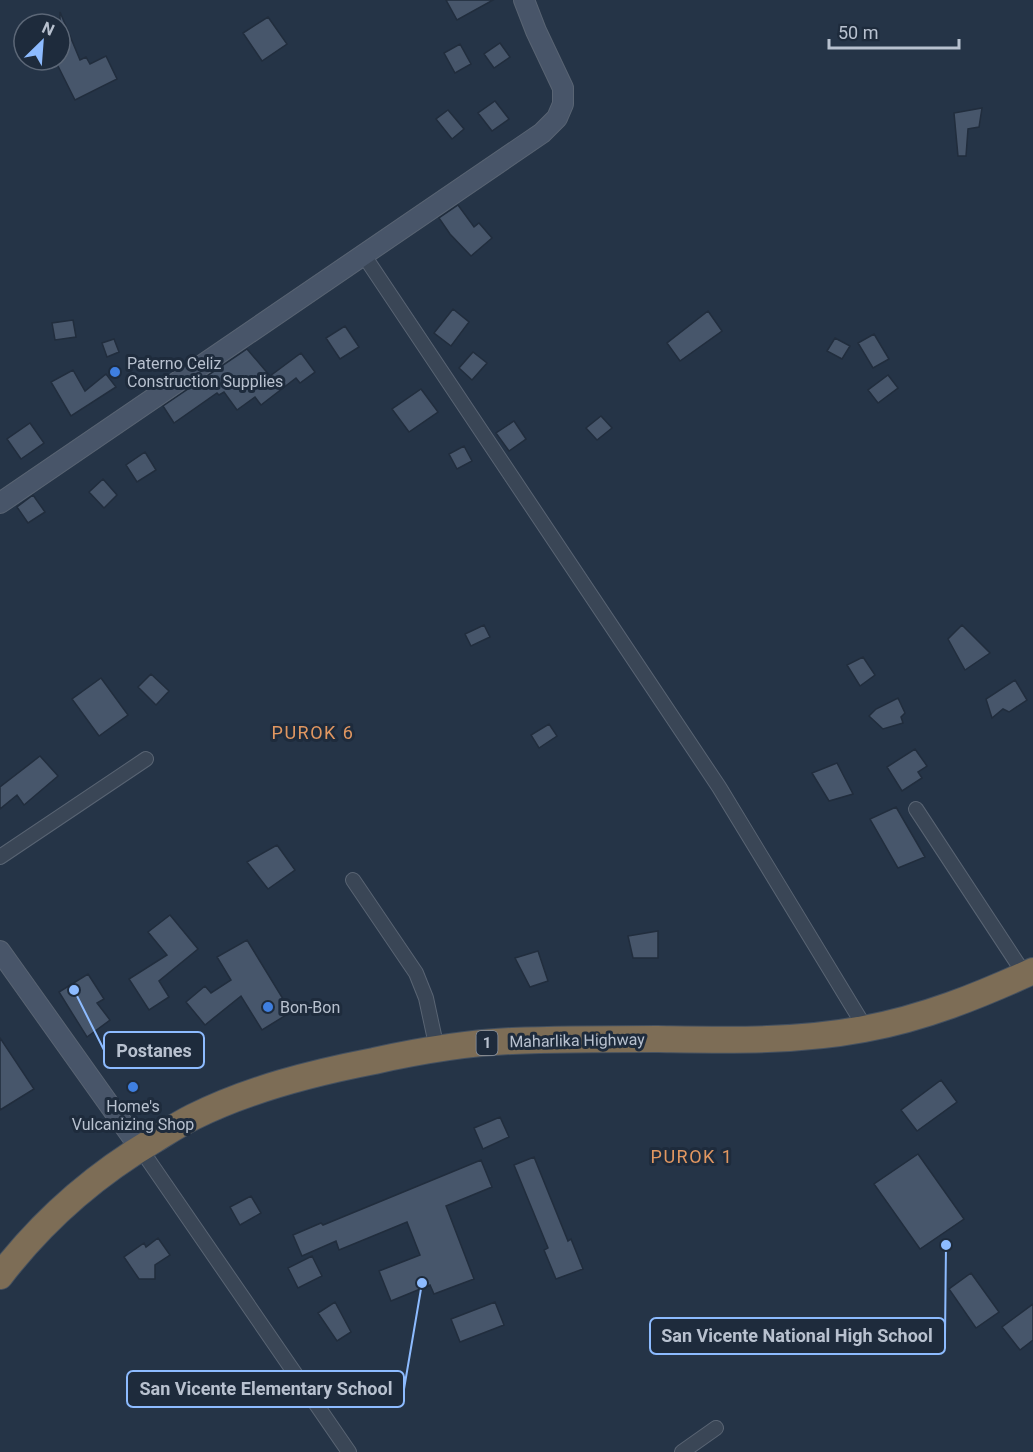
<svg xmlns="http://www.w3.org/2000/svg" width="1033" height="1452" font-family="Roboto,sans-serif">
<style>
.building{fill:#47566b;stroke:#212d3d;stroke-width:1.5}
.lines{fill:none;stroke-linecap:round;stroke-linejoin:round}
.street-casing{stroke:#596473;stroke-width:16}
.secondary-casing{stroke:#596473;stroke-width:22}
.highway-casing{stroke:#455160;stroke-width:28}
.street{stroke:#3a4656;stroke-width:14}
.secondary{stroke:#485569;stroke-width:20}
.highway{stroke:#7d6d56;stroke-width:26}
.shop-dot{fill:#3f7fe0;stroke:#1e2b3c;stroke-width:2}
.labels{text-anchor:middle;stroke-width:6;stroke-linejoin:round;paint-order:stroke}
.shield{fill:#1e2b3c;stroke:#8a94a3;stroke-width:1.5}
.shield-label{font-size:15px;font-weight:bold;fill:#b8c1cf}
.poi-label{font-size:16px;fill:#b8c1cf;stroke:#1e2b3c;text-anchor:start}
.street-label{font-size:16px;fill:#b8c1cf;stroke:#1e2b3c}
.neighbourhood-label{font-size:18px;letter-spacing:1.5px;fill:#e19761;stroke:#1e2b3c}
.leader{fill:none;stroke:#8dbbff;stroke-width:2}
.callout-dot{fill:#8dbbff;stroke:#1e2b3c;stroke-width:2}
.callout{fill:#1e2b3c;stroke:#8dbbff;stroke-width:2}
.callout-label{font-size:18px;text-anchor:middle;font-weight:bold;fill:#b8c1cf}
</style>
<rect width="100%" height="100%" fill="#253447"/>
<!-- building -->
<path class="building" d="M446,0H493L457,20Z
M60,12L80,60L86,57L90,64L106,56L117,79L75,100L55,60H60Z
M268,17L287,44L262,61L243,33Z
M500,43L510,57L494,68L484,54Z
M460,44L471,64L455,73L444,53Z
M495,101L509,119L492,131L478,113Z
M982,108L979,127L968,129L966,156H958L954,113Z
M448,110L464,129L452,139L436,119Z
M458,205L474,227L479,223L492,238L471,256L450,234L439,218Z
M453,309L469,322L451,346L434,333Z
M708,311L722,331L680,361L667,343Z
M73,320L76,337L55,340L52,323Z
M345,326L359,347L340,359L326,338Z
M874,334L889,359L873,368L858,343Z
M835,338L850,346L842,359L827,351Z
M114,339L119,352L107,357L102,343Z
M247,349L270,376L301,353L315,372L300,383L296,378L261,405L255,397L237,410L224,392L219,395L217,393L174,423L163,406Z
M473,352L487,363L472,380L459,368Z
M73,370L85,391L106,374L116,387L71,416L51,382Z
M888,375L898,388L878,403L868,390Z
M421,389L438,412L409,432L392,409Z
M601,416L612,428L597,440L586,428Z
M514,421L526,439L509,451L496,433Z
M30,423L44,443L21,459L7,439Z
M464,446L472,461L457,469L449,454Z
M145,452L156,470L137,482L126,465Z
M103,479L117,495L104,508L89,492Z
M33,495L45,512L28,523L17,507Z
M484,625L490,637L471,646L465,634Z
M962,625L990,653L965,670L948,639Z
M863,657L875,675L860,686L847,665Z
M151,674L169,691L156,705L138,687Z
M101,678L128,715L99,736L72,699Z
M1015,680L1027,700L1009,712L1003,709L992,718L986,699Z
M898,698L905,713L901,717L903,723L883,729L869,716L876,709Z
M549,724L557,736L539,748L531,735Z
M915,749L927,766L918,772L922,778L902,791L887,767Z
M40,756L58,776L24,805L17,795L0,809V787Z
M837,763L853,794L829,801L812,773Z
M896,807L925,857L898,868L870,819Z
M277,845L295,870L268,889L247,862Z
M170,915L198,949L159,981L169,997L149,1010L129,979L167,955L148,932Z
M658,931V958H633L628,936Z
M247,940L291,1012L262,1030L241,996L205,1025L186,1002L205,986L211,993L231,980L217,957Z
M538,951L548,981L530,987L515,958Z
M88,974L104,999L97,1003L110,1020L87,1037L59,992Z
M0,1038L34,1089L0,1110Z
M941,1080L957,1102L917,1131L901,1110Z
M500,1117L509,1137L483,1149L474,1128Z
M918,1154L964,1219L920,1249L874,1184Z
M534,1157L568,1241L571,1239L583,1269L556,1279L544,1250L548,1248L514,1165Z
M481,1160L492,1187L446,1206L474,1279L434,1294L430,1285L391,1301L379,1271L420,1255L407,1222L339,1250L336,1241L302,1256L293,1235L321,1223L323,1225Z
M251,1196L261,1213L240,1225L230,1207Z
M158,1238L170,1255L155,1265V1279H139L124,1257L144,1243L146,1247Z
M312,1256L322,1276L298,1288L288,1268Z
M971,1273L999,1312L976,1328L949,1289Z
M335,1302L351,1332L337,1341L318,1313Z
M495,1302L504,1325L460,1342L451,1319Z
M1033,1304V1340L1020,1350L1002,1327Z"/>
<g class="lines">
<defs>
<path id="street" d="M363,254L719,787L866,1029
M916,809L1025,975
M0,857L146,759
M353,880L416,973L426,998L437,1049
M140,1148L349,1452
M682,1452L716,1428"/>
<path id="secondary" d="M0,503L542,133L557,118L563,104V88L536,31L524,0
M0,951L140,1148"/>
<path id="highway" d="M0,1276C43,1220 93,1176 154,1140C167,1132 179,1124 193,1117C249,1089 312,1073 374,1061C419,1051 466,1043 512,1041C561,1039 609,1039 658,1039C727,1040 795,1042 864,1029C924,1018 978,996 1033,971"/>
</defs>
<!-- street casing -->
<use href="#street" class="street-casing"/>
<!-- secondary casing -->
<use href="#secondary" class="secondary-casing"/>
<!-- highway casing -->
<use href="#highway" class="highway-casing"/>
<!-- street -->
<use href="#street" class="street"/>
<!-- secondary -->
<use href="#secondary" class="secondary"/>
<!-- highway -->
<use href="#highway" class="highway"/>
</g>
<!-- markers -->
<g class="shop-dot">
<circle cx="115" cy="372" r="6"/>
<circle cx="268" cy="1007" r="6"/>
<circle cx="133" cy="1087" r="6"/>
</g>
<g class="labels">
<!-- shield labels -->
<rect class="shield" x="476.5" y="1031" width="21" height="24" rx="4.5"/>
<g class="shield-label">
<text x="487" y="1048">1</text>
</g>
<!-- poi labels -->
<g class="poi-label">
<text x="127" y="369">Paterno Celiz<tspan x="127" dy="18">Construction Supplies</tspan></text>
<text x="280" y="1013">Bon-Bon</text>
<text x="133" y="1112" text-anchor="middle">Home's<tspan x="133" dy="18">Vulcanizing Shop</tspan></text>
</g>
<!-- street labels -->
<g class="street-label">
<text transform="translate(577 1040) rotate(-1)" y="6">Maharlika Highway</text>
</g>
<!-- neighbourhood labels -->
<g class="neighbourhood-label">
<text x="313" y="739">PUROK 6</text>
<text x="692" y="1163">PUROK 1</text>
</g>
</g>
<!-- callouts -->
<path class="leader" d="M74 990L104 1050M946 1245L945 1336M422 1283L404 1389"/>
<g class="callout-dot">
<circle cx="74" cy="990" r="6"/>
<circle cx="946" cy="1245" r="6"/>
<circle cx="422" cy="1283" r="6"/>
</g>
<g class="callout">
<rect x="104" y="1032" width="100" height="36" rx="6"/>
<rect x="650" y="1318" width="295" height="36" rx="6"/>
<rect x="127" y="1371" width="277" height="36" rx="6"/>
</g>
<g class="callout-label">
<text x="154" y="1057">Postanes</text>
<text x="797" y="1342">San Vicente National High School</text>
<text x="266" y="1395">San Vicente Elementary School</text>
</g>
<!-- north arrow -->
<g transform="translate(42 42) rotate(25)"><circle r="28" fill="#1e2b3c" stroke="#5c6777" stroke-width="1.5"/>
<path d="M0-4.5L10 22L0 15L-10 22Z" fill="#8dbbff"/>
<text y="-9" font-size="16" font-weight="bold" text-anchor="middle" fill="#b8c1cf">N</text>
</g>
<!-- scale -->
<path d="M829 39v9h130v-9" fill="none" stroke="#b8c1cf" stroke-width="3"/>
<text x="838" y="39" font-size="18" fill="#b8c1cf" stroke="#1e2b3c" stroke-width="4.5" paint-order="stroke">50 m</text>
</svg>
